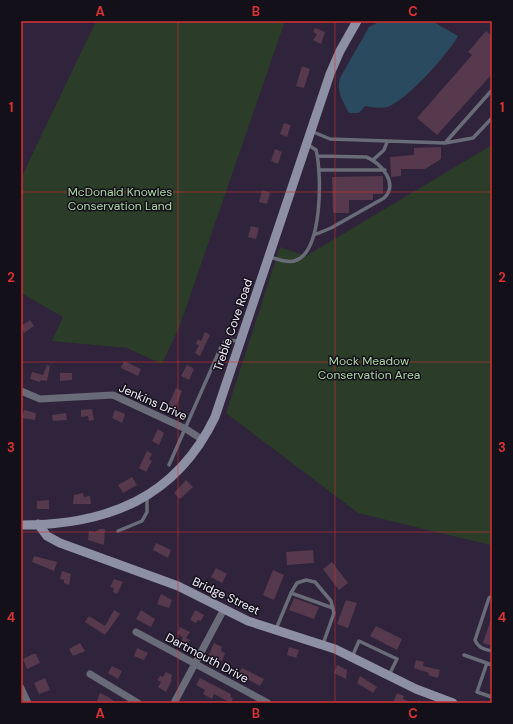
<svg xmlns="http://www.w3.org/2000/svg" width="513" height="724" font-family="'DM Sans',sans-serif">
<style>
.green{fill:#2b3c28}
.water{fill:#2a4b5f}
.building{fill:#56394d}
.lines{fill:none;stroke-linecap:round;stroke-linejoin:round}
.lane{stroke:#696b78;stroke-width:3.5}
.street{stroke:#696b78;stroke-width:7}
.secondary{stroke:#8d90a4;stroke-width:9}
.grid{fill:none;stroke:#d83233;stroke-width:1;stroke-opacity:0.55}
.labels{text-anchor:middle;stroke-width:3;stroke-linejoin:round;paint-order:stroke}
.park-label{font-size:12px;fill:#acd6a3;stroke:#14101a}
.street-label{font-size:12px;fill:#f4edfd;stroke:#14101a}
.neatline{fill:none;stroke:#d83233;stroke-width:1.5}
.grid-label{font-size:13px;text-anchor:middle;font-weight:bold;fill:#d83233}
</style>
<rect width="100%" height="100%" fill="#2f243b"/>
<!-- green -->
<path class="green" d="M96,21H285L180,325L162,364L127,348L52,341L63,317L21,293V178Z
M492,145V538L490,545L358,513L226,413L280,247L306,256Z"/>
<!-- water -->
<path class="water" d="M380,21H432L458,36C448,54 406,101 387,107C381,109 371,107 365,106L359,113H349C343,101 336,92 340,78L369,27Z"/>
<!-- building -->
<path class="building" d="M315,28L325,32L321,44L313,40L317,34L313,32Z
M486,31L492,36V74L437,135L417,118L472,55L468,52Z
M302,66L310,69L304,88L296,86Z
M284,123L291,125L287,137L280,134Z
M441,147V159L425,169H401V176L391,177L390,157L414,155V148Z
M275,149L282,152L278,164L271,161Z
M383,176V194H373V200H349V213H333L332,177Z
M262,190L270,193L267,204L259,202Z
M251,226L259,228L256,239L248,237Z
M30,320L34,326L24,333L21,326Z
M205,332L210,335L200,356L195,353L199,345L196,344L198,339L201,341Z
M124,361L141,369L138,376L121,368Z
M47,365L50,366L47,381L41,380L40,382L30,379L32,372L43,375Z
M187,365L194,369L189,380L181,376Z
M60,373H72V380L60,381Z
M176,388L182,391L175,410L168,406Z
M92,409L94,420L89,421L88,416L81,417V410Z
M24,410L36,413L35,420L22,418Z
M115,410L125,414L122,423L112,418Z
M66,413L67,420L53,421L52,415Z
M158,429L164,433L159,445L152,441Z
M147,451L152,454L149,459L152,461L146,472L139,468Z
M132,477L137,485L123,493L118,485Z
M186,480L193,487L180,499L174,493Z
M83,493L84,497L90,496L91,504H73L74,495Z
M49,500V509H37V501Z
M100,529H105L104,545L88,540L89,531L95,532Z
M156,543L171,550L168,558L153,550Z
M313,550L314,563L287,565L286,552Z
M34,556L57,562L54,571L32,562Z
M332,562L348,583L339,590L323,569Z
M216,568L227,574L222,583L211,577Z
M273,570L284,575L274,600L263,595Z
M62,571L71,574L69,585L64,583V580L60,579Z
M114,579L123,582L117,594L113,592L114,588L110,587Z
M161,594L172,600L169,608L157,604Z
M294,598L319,607L314,619L289,610Z
M346,600L357,603L348,628L337,624Z
M114,610L120,614L105,635L85,622L89,616L105,626Z
M141,610L155,619L151,627L136,619Z
M195,610L204,615L201,621L198,620L196,623L190,620Z
M491,619L492,620V646L483,643Z
M376,626L402,639L397,650L370,636Z
M180,627L190,632L186,638L190,640L186,647L180,644L183,637L177,634Z
M80,643L85,651L73,656L69,649Z
M214,643L222,647L221,651L225,653L222,661L218,659L217,661L208,657Z
M289,647L299,650L296,658L287,655Z
M137,648L148,653L144,660L134,656Z
M33,654H36L40,663L27,669L23,659Z
M416,660L424,662L423,666L440,670L438,678L428,675L429,673L414,668Z
M337,665L347,670L346,679L334,673Z
M112,666L122,671L118,679L108,673Z
M242,668L264,679L260,686L238,674Z
M166,672L172,675L171,679L172,680L166,692L158,687L161,682L157,680L160,676L163,677Z
M360,676L377,687L373,693L357,683Z
M45,678L50,690L39,694L34,683Z
M200,678L231,694L230,697L233,698L231,703L214,694L212,699L203,694L205,690L196,685Z
M100,693L110,698L116,703H101L97,701Z
M397,693L404,696L403,699L411,703H393Z"/>
<g class="lines">
<!-- lane -->
<path class="lane" d="M311,131L330,139L445,143L473,138L492,118
M445,143L492,90
M374,159L384,150L387,142
M319,170H385
M314,235L331,228L384,198C399,184 381,162 366,157L318,156
M270,257C278,259 286,263 294,261C323,254 322,173 316,150L307,144
M169,465L221,347L226,340L239,341
M118,531L142,521L147,512V496
M291,593L333,608
M492,596L489,598L475,640C478,648 484,649 492,651
M276,629L291,593L297,583L306,580L315,582L331,601L334,613L323,644
M464,655L492,665
M352,657L359,641L397,659L389,675
M487,663L477,692L492,697"/>
<!-- street -->
<path class="street" d="M21,391L40,399L113,395L186,429L203,440
M136,632L268,703
M90,674L138,703
M21,688L28,703
M174,703L224,609"/>
<!-- secondary -->
<path class="secondary" d="M38,524L47,536L60,543L178,586L248,621L335,649L416,689L453,703
M21,525C108,525 176,498 215,417L330,74L340,51L357,21"/>
</g>
<!-- grid -->
<path class="grid" d="M178,21V703M335,21V703M21,192H492M21,362H492M21,532H492"/>
<g class="labels">
<!-- park labels -->
<g class="park-label">
<text x="120" y="196">McDonald Knowles<tspan x="120" dy="14">Conservation Land</tspan></text>
<text x="369" y="365">Mock Meadow<tspan x="369" dy="14">Conservation Area</tspan></text>
</g>
<!-- street labels -->
<g class="street-label">
<text transform="translate(233 325) rotate(-71)" y="4">Treble Cove Road</text>
<text transform="translate(153 402) rotate(24)" y="4">Jenkins Drive</text>
<text transform="translate(226 596) rotate(25)" y="4">Bridge Street</text>
<text transform="translate(207 658) rotate(28)" y="4">Dartmouth Drive</text>
</g>
</g>
<!-- border -->
<rect width="513" height="724" fill="none" stroke="#14101a" stroke-width="44"/>
<rect x="22" y="22" width="469" height="680" class="neatline"/>
<g class="grid-label">
<text x="100" y="16">A</text>
<text x="256" y="16">B</text>
<text x="413" y="16">C</text>
<text x="11" y="112">1</text>
<text x="502" y="112">1</text>
<text x="11" y="282">2</text>
<text x="502" y="282">2</text>
<text x="11" y="452">3</text>
<text x="502" y="452">3</text>
<text x="11" y="622">4</text>
<text x="502" y="622">4</text>
<text x="100" y="718">A</text>
<text x="256" y="718">B</text>
<text x="413" y="718">C</text>
</g>
</svg>
